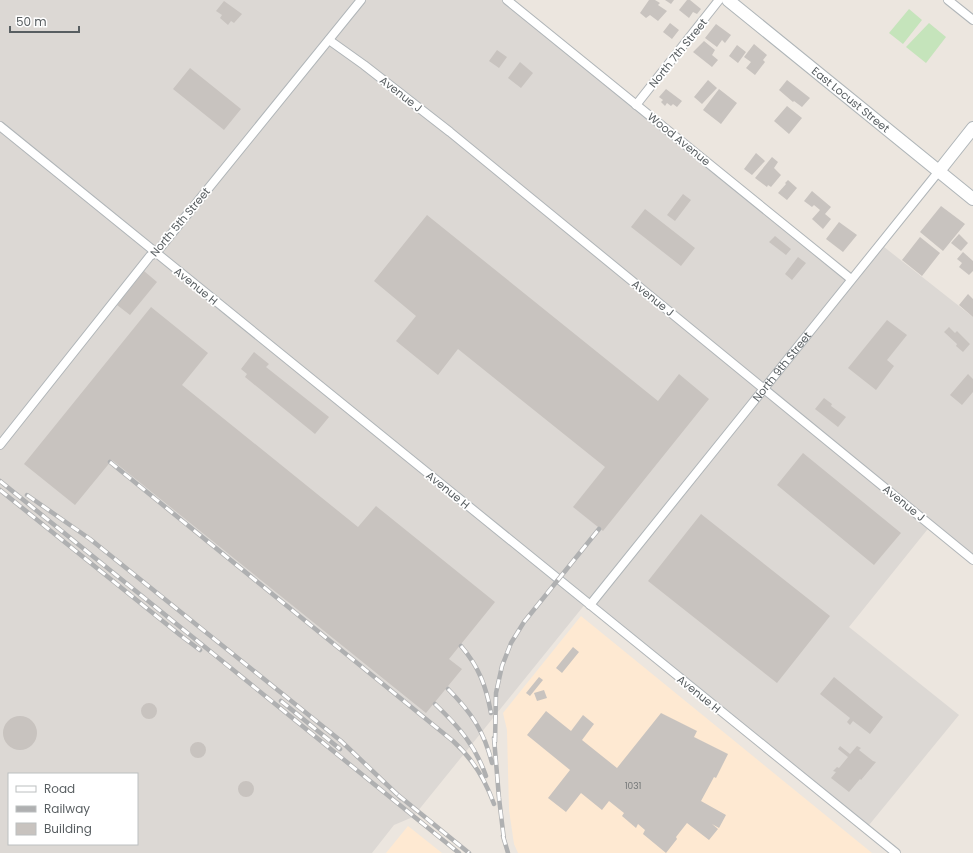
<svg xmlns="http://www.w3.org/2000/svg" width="973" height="853" font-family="Poppins,sans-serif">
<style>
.commercial{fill:#fee9d2}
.industrial{fill:#dcd8d4;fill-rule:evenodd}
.green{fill:#c5e4bb}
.building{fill:#c8c3bf}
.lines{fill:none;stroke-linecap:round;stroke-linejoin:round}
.street-casing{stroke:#b0b5b8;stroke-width:10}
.secondary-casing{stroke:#afb5b8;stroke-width:14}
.street{stroke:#fff;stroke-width:8}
.secondary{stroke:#fff;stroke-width:12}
.rail-casing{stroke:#afb0b1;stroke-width:4.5}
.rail{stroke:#fff;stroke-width:3;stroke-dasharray:9;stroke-linecap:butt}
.labels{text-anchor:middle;stroke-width:3.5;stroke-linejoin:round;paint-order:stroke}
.number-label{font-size:9px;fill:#747778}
.street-label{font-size:11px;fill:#585e61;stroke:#fff}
</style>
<rect width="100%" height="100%" fill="#ece6df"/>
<!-- commercial -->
<path class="commercial" d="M581,616L872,853H518L514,844L509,810L507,730L503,713Z
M408,826L442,853H386Z"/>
<!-- industrial -->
<path class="industrial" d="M0,0H507L851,279L879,243L973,317V560L931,525L849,627L959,715L865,830L586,603L413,817L394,825L372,853H0ZM9,774H137V844H9Z"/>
<!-- green -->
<path class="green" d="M909,9L922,20L903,44L889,33Z
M929,23L946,37L926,63L906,47Z"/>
<!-- building -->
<path class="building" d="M649,0H655L660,3L658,5L667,11L658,21L650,15L646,18L640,13Z
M665,0H674L671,4Z
M687,0H690L701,9L697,14L693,12L689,18L679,10Z
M224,1L242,14L234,23L231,21L228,25L220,18L222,15L216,11Z
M670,23L679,30L672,39L663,32Z
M716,24L731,35L725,43L722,40L717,47L705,38Z
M704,41L715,50L712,55L718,60L712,67L693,52Z
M754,44L767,55L763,60L765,62L755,75L746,68L751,62L744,57Z
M737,45L746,52L738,63L729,56Z
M497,50L507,57L499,68L489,61Z
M520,62L533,73L521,88L508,78Z
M190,68L241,109L224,130L173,89Z
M708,80L717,88L702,104L694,97Z
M787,80L810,98L802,107L794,101L793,102L779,90Z
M666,89L682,101L677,107L673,104L671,106L667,103L665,106L661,102L663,100L659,97Z
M719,89L737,103L721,124L703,110Z
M787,106L802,118L789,134L774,121Z
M756,153L765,161L752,175L744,169Z
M772,157L778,162L774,168L781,175L771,187L768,185L767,187L755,178Z
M788,180L797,188L787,200L778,193L786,184L785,183Z
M812,191L831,207L825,214L831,219L823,229L812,219L820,210L814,205L812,207L804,201Z
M683,194L691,200L675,221L667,215Z
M941,206L965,224L943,251L920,232Z
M645,209L695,248L681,266L631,227Z
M427,215L658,401L679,374L709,399L603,531L573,507L605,467L458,349L438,375L396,341L416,316L374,281Z
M839,222L857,235L843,252L826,239Z
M959,234L968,243L961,251L951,243Z
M775,236L791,249L786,255L769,242Z
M920,237L940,253L922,276L902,260Z
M963,252L973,261V271L969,275L959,267L962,263L957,259Z
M798,257L806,263L792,280L785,274Z
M144,271L157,282L130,315L117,305Z
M968,294L973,299V317L959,305Z
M151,307L208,353L182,385L358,527L376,506L495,602L449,659L462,669L426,713L112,460L75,505L24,464Z
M887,320L907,335L887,360L894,366L876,390L848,368Z
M949,327L955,333L957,331L970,344L963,352L956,346L957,344L944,332Z
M254,352L269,364L266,367L329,417L315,434L245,377L247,374L241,369Z
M968,374L973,379V392L962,405L950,395Z
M824,398L832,404L831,406L846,417L838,427L815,409Z
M803,453L901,533L874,565L777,485Z
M701,514L830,616L777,683L648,581Z
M573,647L579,652L562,673L556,668Z
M539,677L543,680L530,696L526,693Z
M834,677L883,717L870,734L853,721L850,725L847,722L850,718L820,694Z
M544,690L547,698L537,701L534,693Z
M141 711a8 8 0 1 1 16 0a8 8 0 1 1-16 0Z
M546,711L571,731L583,715L594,724L582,740L617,768L661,713L697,731L694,737L728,754L716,778L714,777L701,801L726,815L719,828L712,824L718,829L709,840L687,823L676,837L677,839L666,853L643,834L645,830L638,824L636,828L622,816L624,813L609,801L602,810L581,793L566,812L548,798L570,770L527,735Z
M3 733a17 17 0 1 1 34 0a17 17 0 1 1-34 0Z
M190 750a8 8 0 1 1 16 0a8 8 0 1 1-16 0Z
M840,746L850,754L857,746L861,748L859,750L873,761L876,762L861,780L860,779L849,792L831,778L836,772L833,771L837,767L839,768L848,757L838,749Z
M238 789a8 8 0 1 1 16 0a8 8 0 1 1-16 0Z"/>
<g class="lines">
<defs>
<g id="street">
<path d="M507,0L851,279"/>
<path d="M948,0L973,20"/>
<path d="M329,40L364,65L450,132L973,560"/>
<path d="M636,105L719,0"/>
<path d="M0,126L896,853"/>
<path d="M0,445L150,256L156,253L361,0"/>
<path id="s1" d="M590,605L939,171"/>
</g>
<g id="secondary">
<path id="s2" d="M728,0L973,199"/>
<path d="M939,171L973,128"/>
</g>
</defs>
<!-- street casing -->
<use href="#street" class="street-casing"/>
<!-- secondary casing -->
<use href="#secondary" class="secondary-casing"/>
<!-- street -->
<use href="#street" class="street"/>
<!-- secondary -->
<use href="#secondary" class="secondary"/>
<defs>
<path id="rail" d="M110,462L453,741C473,759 485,779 494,804
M0,481L459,853
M0,490L180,635L200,650
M27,495L90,539L264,679L341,741L401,798
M461,646C479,667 486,686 491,713
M448,689C471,712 484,731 492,763
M281,701L340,749
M435,704C459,727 475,745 486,776
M494,738L499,798L504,840
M495,742L496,693L502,666L511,643L524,622L599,529
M398,795L469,853
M503,836L508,853"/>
</defs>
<!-- rail casing -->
<use href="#rail" class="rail-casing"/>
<!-- rail -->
<use href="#rail" class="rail"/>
</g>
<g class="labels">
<!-- number labels -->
<g class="number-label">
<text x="633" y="789">1031</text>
</g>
<!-- street labels -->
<g class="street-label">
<text transform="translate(678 53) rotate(-51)" y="4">North 7th Street</text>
<text transform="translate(401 94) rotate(38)" y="4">Avenue J</text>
<text dy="4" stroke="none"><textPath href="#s2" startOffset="158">East Locust Street</textPath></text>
<text transform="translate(679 139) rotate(39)" y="4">Wood Avenue</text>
<text transform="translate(180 222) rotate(-50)" y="4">North 5th Street</text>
<text transform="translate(196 286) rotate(39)" y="4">Avenue H</text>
<text transform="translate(653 298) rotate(39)" y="4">Avenue J</text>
<text dy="4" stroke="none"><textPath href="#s1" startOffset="306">North 9th Street</textPath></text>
<text transform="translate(448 490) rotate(39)" y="4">Avenue H</text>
<text transform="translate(904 503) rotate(39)" y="4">Avenue J</text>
<text transform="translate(699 694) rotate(39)" y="4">Avenue H</text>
</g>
</g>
<!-- legend -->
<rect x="8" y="773" width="130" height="72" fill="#ffffff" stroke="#bcbfc0"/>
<rect x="16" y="786" width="20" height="6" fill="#ffffff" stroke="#bcbfc0"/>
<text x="44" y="793" font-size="12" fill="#585e61">Road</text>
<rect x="16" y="806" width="20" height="6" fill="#afb0b1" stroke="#bcbfc0"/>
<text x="44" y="813" font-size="12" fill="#585e61">Railway</text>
<rect x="16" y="823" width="20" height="12" fill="#c8c3bf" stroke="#bcbfc0"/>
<text x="44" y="833" font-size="12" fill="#585e61">Building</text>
<!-- scale -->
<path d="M10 26v6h69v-6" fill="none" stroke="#585e61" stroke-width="2"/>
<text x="16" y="26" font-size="12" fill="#585e61" stroke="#ffffff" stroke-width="3" paint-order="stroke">50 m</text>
</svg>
